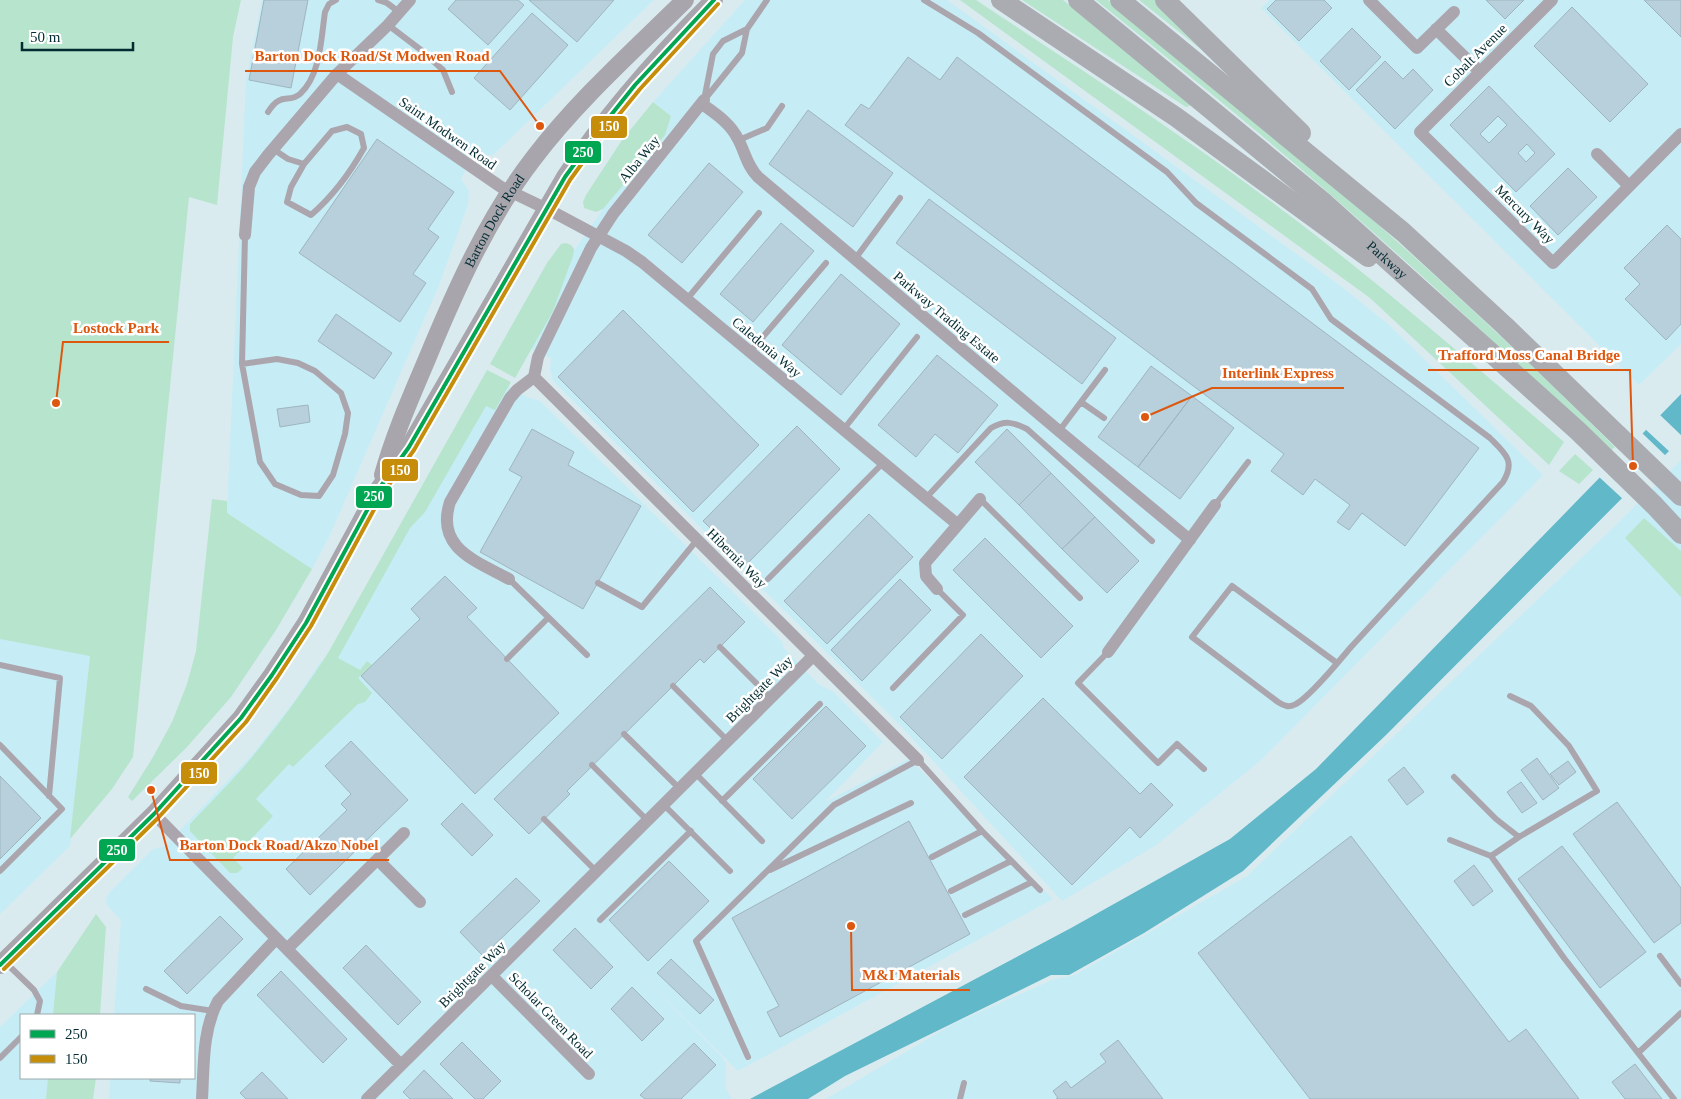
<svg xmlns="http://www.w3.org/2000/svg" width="1681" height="1099" font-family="Georgia,serif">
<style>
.built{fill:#c6ecf6}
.green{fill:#b7e4cc}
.water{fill:#61b8c8}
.pier{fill:#daebf0}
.building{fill:#b7d0db;stroke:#9fb5be;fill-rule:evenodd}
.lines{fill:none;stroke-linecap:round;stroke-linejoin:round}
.service{stroke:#aba6ad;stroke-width:6}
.minor{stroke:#aba6ad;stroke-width:12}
.secondary{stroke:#a8a5ac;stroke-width:18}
.trunk{stroke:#aaacb2;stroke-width:20}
.bus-1-casing{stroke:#fff;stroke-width:8}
.bus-2-casing{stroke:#fff;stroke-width:8}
.bus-1{stroke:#00a651;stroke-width:4}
.bus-2{stroke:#c68d0a;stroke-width:4}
.labels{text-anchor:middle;stroke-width:5;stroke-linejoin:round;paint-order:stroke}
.street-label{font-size:14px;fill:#032b32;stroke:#fff}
.leader{fill:none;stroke:#dd570e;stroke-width:2}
.callout-dot{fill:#dd570e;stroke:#fff;stroke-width:2}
.callout-label{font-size:15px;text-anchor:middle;font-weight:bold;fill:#dd570e;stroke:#fff;stroke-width:5;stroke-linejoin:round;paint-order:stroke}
.line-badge{stroke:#fff;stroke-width:2}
.badge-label{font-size:14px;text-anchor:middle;font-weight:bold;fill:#fff}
</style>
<rect width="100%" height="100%" fill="#daebf0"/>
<!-- built -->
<path class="built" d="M262,0H654L493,155L486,156L475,153L461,179L469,191L468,205L439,285L330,535L312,569L227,513L246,80Z
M745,0H947L1342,287L1388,324L1543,475L1260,761L1155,846L1062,901L900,725L553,381L550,370L551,358L529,348L573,252L603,209L665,135L671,116L653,102Z
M1270,0H1681V344L1639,385L1261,8Z
M499,381L527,397L540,401L776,635L782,642L784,648L818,684L834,692L883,742L825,802L909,759L1053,899L738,1071L621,955L722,1057L726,1064V1089L732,1099H109L110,1078H194V1015H114L121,920L106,904L107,895L153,849L164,847L252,755L295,700L321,661L329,666L410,523Z
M1681,460V1099H826L953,1024L1052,980L1075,975L1247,876L1616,525Z
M0,639L90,655L70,846L0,914Z
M57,972L53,1015H21V1078H48L46,1099H0V1027Z"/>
<!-- green -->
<path class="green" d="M0,0H241L233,37L217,205L189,197L133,757L112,789L70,839L90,656L0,639Z
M960,0H976C1083,71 1191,140 1293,218C1386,289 1475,366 1564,442L1549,465L1370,298Z
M1022,0H1063L1189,101L1190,106L1186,107Z
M1096,0H1108C1165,46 1222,92 1278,139C1395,236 1507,340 1615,447L1609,452C1532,377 1454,304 1374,233C1284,152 1190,76 1096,0Z
M1139,0H1157L1207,54Z
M653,102L671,116L665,135L603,209L596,212L584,208L583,202L586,195L622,140Z
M566,243L571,245L574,249L573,256L553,311L515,378L490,364L547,263L561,244Z
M487,370L511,382L495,410L486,406L425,512L410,528L338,658L360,670L367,661L372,665L358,678L372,693L365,702L358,704L293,767L289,764L256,799L273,816L233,858L243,868L237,873H230L190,831V824C211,802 233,780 253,756C280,723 305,689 328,653Z
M1575,454L1593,470L1579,484L1559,471Z
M212,499L227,501V513L312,569L276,630L231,697L187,747L132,801L128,797L153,757L172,722L187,684L196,651Z
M1644,518L1681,551V597L1625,538Z
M96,914L106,927L100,1015H53L57,972Z
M48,1078H96L93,1099H46Z"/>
<!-- water -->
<path class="water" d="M1681,394V439L1386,735L1243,871L1144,933L1069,975H1051L845,1076L808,1099H750L1071,928L1230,839L1316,769Z"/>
<!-- pier -->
<path class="pier" d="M1659,414L1681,435V443L1671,453L1644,428Z
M1641,432L1667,457L1624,500L1598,476Z"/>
<!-- building -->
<path class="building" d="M264,0H308L291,88L249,80Z
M456,0H518L524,5L488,45L448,9Z
M529,0H614L577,42Z
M1276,0H1324L1332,8L1299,41L1267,9Z
M1486,0H1524L1505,19Z
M1644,0H1681V37Z
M1572,7L1648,84L1610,122L1534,46Z
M532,13L568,45L510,110L474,78Z
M1352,28L1381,57L1349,90L1320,61Z
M908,57L940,80L957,57L1479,448L1405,546L1362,513L1349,530L1337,522L1350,505L1315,479L1303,495L1271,471L1284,454L845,125L861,104L869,109Z
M1385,61L1403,79L1413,69L1433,90L1395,129L1356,90Z
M1489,86L1555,154L1516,192L1450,125ZM1498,116L1507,125L1489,143L1480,134ZM1527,144L1535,153L1526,162L1518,153Z
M808,110L893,173L853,227L769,164Z
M377,139L454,192L428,229L439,237L413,274L426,283L400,322L299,253Z
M709,163L743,192L682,263L648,235Z
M1568,168L1597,197L1558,235L1530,206Z
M929,199L1116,338L1082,384L896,243Z
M781,223L814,251L753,322L720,294Z
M1667,225L1681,239V324L1666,340L1625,299L1640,284L1624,268Z
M841,274L900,324L841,395L782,345Z
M623,310L759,445L693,512L558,377Z
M336,314L392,353L374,379L318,341Z
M937,355L998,405L958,453L935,434L916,457L878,425Z
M1151,366L1192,396L1138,467L1098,437Z
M1192,396L1234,428L1180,499L1138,467Z
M308,405L310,422L280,427L277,409Z
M797,426L840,469L747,564L703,521Z
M532,429L574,452L568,465L641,506L583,609L480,552L522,477L509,470Z
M1007,429L1051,473L1019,505L975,462Z
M1051,473L1095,517L1062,549L1019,505Z
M869,514L913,557L827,644L784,601Z
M1095,517L1139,561L1107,593L1062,549Z
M985,538L1073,626L1041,658L953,570Z
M445,576L477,608L467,617L559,713L475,794L361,676L420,619L411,609Z
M900,579L931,610L862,681L831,650Z
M710,587L745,622L704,663L700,659L673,686L567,791L570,794L529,834L494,799Z
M981,634L1023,676L942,759L900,717Z
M1043,698L1140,794L1151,783L1173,805L1140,838L1130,827L1072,885L964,777Z
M826,706L866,746L792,819L753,779Z
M351,741L408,800L310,895L286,869L347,810L341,804L351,794L325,766Z
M1537,758L1559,788L1543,800L1521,770Z
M1568,761L1576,772L1559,785L1550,774Z
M1404,767L1424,792L1407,805L1388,780Z
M0,776L41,818L0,859Z
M1521,782L1537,803L1522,813L1507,792Z
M1617,802L1681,888V923L1654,943L1573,834Z
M462,803L493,835L472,856L441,824Z
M909,821L970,934L780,1037L767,1012L779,1006L732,918Z
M1351,836L1509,1042L1526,1029L1579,1099H1310L1198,953Z
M1562,846L1646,952L1600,988L1518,879Z
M669,861L709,901L648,961L609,920Z
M1474,865L1493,891L1473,906L1454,881Z
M516,878L540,901L483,956L460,932Z
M220,916L243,939L187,994L164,971Z
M575,928L613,967L591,989L553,950Z
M366,945L421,1002L398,1025L343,968Z
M671,959L714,1000L700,1014L657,973Z
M281,971L347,1039L323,1063L257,995Z
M632,987L664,1019L642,1041L611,1009Z
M1118,1040L1163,1099H1056L1058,1098L1053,1091L1066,1081L1071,1088L1106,1062L1100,1054Z
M462,1042L501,1081L483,1099H475L440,1064Z
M694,1043L716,1065L681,1099H645L640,1095Z
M1635,1064L1662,1099H1625L1612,1082Z
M424,1070L453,1099H410L403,1092Z
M262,1072L288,1099H246L240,1093Z
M150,1078H180V1083L150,1081Z"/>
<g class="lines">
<!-- service -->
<path class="service" d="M378,0L387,3L399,12
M924,0L978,33L1167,172L1196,203L1312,289L1331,319L1490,438C1505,453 1516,461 1503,482C1452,537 1402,592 1351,647C1339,661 1311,696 1296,704C1289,708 1284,706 1278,702L1192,637L1232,586L1337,663
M388,25L421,50L443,70L452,92
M705,99L742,53L747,29
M704,100L713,54L723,41L747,29L767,0
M268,112C281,91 288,104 300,94C321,75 321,38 325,12L329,4L336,0
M347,127L361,134L364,148C350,173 333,196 311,215L287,202L291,187L304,164L332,131Z
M739,140L767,128L782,106
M273,149L288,159L304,164
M855,259L900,198
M687,299L759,213
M750,352L826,263
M242,364L277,359L298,363L315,371L341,393L348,413L345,434L333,475L319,496L301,495L275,484L260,462L242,364L245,235
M1081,402L1104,418
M843,430L917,337
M1059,431L1105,370
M925,499L991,428C1005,420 1013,422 1027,429L1152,541
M980,499L1080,598
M1215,505L1248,462
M509,579L587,655
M768,579L883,463
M598,583L642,607L697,540
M720,647L771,698
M1108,652L1078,683L1158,763L1177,744L1204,769
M507,659L548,618
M0,665L60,678L49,796
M673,686L728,741
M893,688L963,615L937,589
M1510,696L1531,706L1569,746L1597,791L1519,837L1491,856L1564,958L1674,1099
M624,734L680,789
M0,745L62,809L0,871
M592,765L648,821
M695,773L762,841
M1454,777L1496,819L1519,837
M722,801L820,704
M664,805L730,871
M544,819L597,872
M1450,840L1491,856
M932,857L982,831
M770,870L911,803
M951,891L1011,861
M965,915L1032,882
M600,920L691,831
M1660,956L1681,984
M5,962L34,990L40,1001L37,1015
M146,989L181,1006L213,1011
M1638,1053L1681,1013
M748,1057L696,941L834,805L918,760L982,831L1040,890
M0,1058L21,1037
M960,1099L964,1083"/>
<!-- minor -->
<path class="minor" d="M1369,0L1417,48L1454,12
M1552,0L1420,132L1553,263L1681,134
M1436,29L1479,71
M337,74L501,187L553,212L626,251L642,262L957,524
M702,104C716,114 730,123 738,139C745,152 747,166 758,177L1059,431L1190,540
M1597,154L1629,186
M245,235L249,187L255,172L268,155L337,74L388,25L410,0
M534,377L918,760
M509,579C476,561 435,548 450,502L510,398L517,390L534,377L538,357L591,248L613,214L704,100
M937,589L926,576L925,563L980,499
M1108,652L1215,505
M154,814L401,1065
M378,860L420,902
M287,949L404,833
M492,976L589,1074
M202,1099C204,1066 202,1031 218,1001L276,939
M367,1099L813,656"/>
<!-- secondary -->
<g class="secondary">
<path id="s1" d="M383,475C394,435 411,397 427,359C456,289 487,219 533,159C577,101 633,51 685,0"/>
<path d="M0,965L154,814L241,718L272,675L306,623L378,490L409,447L565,177C608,112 659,55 714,0"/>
</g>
<!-- trunk -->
<g class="trunk">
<path d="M1001,0L1176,117L1368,257"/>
<path id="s2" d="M1078,0L1322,201L1578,431L1655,506L1681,534"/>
<path d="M1120,0L1403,232L1505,326L1681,496"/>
<path d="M1165,0L1301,133"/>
</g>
<defs>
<path id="bus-1" d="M0,965L154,814L241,718L272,675L306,623L378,490L409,447L565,177L599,130L635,85L714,0"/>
<path id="bus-2" d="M4,969L158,818L246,722L277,678L311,626L383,493L414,450L570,180L604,133L640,89L718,4"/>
</defs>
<!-- bus-1 casing -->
<use href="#bus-1" class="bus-1-casing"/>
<!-- bus-2 casing -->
<use href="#bus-2" class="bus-2-casing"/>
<!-- bus-1 -->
<use href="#bus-1" class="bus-1"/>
<!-- bus-2 -->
<use href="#bus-2" class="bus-2"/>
</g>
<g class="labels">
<!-- street labels -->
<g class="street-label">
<text transform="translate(1475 55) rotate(-45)" y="5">Cobalt Avenue</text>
<text transform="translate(448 133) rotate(35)" y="5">Saint Modwen Road</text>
<text transform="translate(639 159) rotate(-51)" y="5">Alba Way</text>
<text transform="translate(1525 214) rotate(45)" y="5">Mercury Way</text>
<text dy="5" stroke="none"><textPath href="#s1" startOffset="278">Barton Dock Road</textPath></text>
<text dy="5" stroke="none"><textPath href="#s2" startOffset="404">Parkway</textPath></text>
<text transform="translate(947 317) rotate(40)" y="5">Parkway Trading Estate</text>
<text transform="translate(767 347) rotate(40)" y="5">Caledonia Way</text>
<text transform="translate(737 558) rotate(45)" y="5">Hibernia Way</text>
<text transform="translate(759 689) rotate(-45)" y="5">Brightgate Way</text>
<text transform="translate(472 974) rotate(-45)" y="5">Brightgate Way</text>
<text transform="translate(551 1015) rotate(46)" y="5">Scholar Green Road</text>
</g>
</g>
<!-- callouts -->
<path class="leader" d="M540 126L500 71H245M56 403L63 342H169M1633 466L1630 370H1428M1145 417L1212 388H1344M151 790L170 860H389M851 926L852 990H970"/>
<g class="callout-dot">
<circle cx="540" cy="126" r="5"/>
<circle cx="56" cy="403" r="5"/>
<circle cx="1633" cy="466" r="5"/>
<circle cx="1145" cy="417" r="5"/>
<circle cx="151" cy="790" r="5"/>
<circle cx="851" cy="926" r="5"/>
</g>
<g class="callout-label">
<text x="372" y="61">Barton Dock Road/St Modwen Road</text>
<text x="116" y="333">Lostock Park</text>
<text x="1529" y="360">Trafford Moss Canal Bridge</text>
<text x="1278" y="378">Interlink Express</text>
<text x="279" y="850">Barton Dock Road/Akzo Nobel</text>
<text x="911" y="980">M&amp;I Materials</text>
</g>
<g class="line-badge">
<rect x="590" y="115" width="38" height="24" rx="5" fill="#c68d0a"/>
<rect x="564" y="140" width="38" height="24" rx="5" fill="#00a651"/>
<rect x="381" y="458" width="38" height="24" rx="5" fill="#c68d0a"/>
<rect x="355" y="485" width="38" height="24" rx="5" fill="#00a651"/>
<rect x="180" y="761" width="38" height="24" rx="5" fill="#c68d0a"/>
<rect x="98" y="838" width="38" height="24" rx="5" fill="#00a651"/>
</g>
<g class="badge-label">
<text x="609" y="131">150</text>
<text x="583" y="157">250</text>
<text x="400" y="475">150</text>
<text x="374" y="501">250</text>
<text x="199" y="778">150</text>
<text x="117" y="855">250</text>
</g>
<!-- legend -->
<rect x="20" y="1014" width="175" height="65" fill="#ffffff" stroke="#9aaaad"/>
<rect x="30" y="1030" width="25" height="8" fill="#00a651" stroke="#9aaaad"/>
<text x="65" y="1039" font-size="15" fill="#032b32">250</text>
<rect x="30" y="1055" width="25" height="8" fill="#c68d0a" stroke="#9aaaad"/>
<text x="65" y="1064" font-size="15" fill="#032b32">150</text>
<!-- scale -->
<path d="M22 42v8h111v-8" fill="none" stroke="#032b32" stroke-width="2.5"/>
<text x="30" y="42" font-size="15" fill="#032b32" stroke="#ffffff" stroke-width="4" paint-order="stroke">50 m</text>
</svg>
